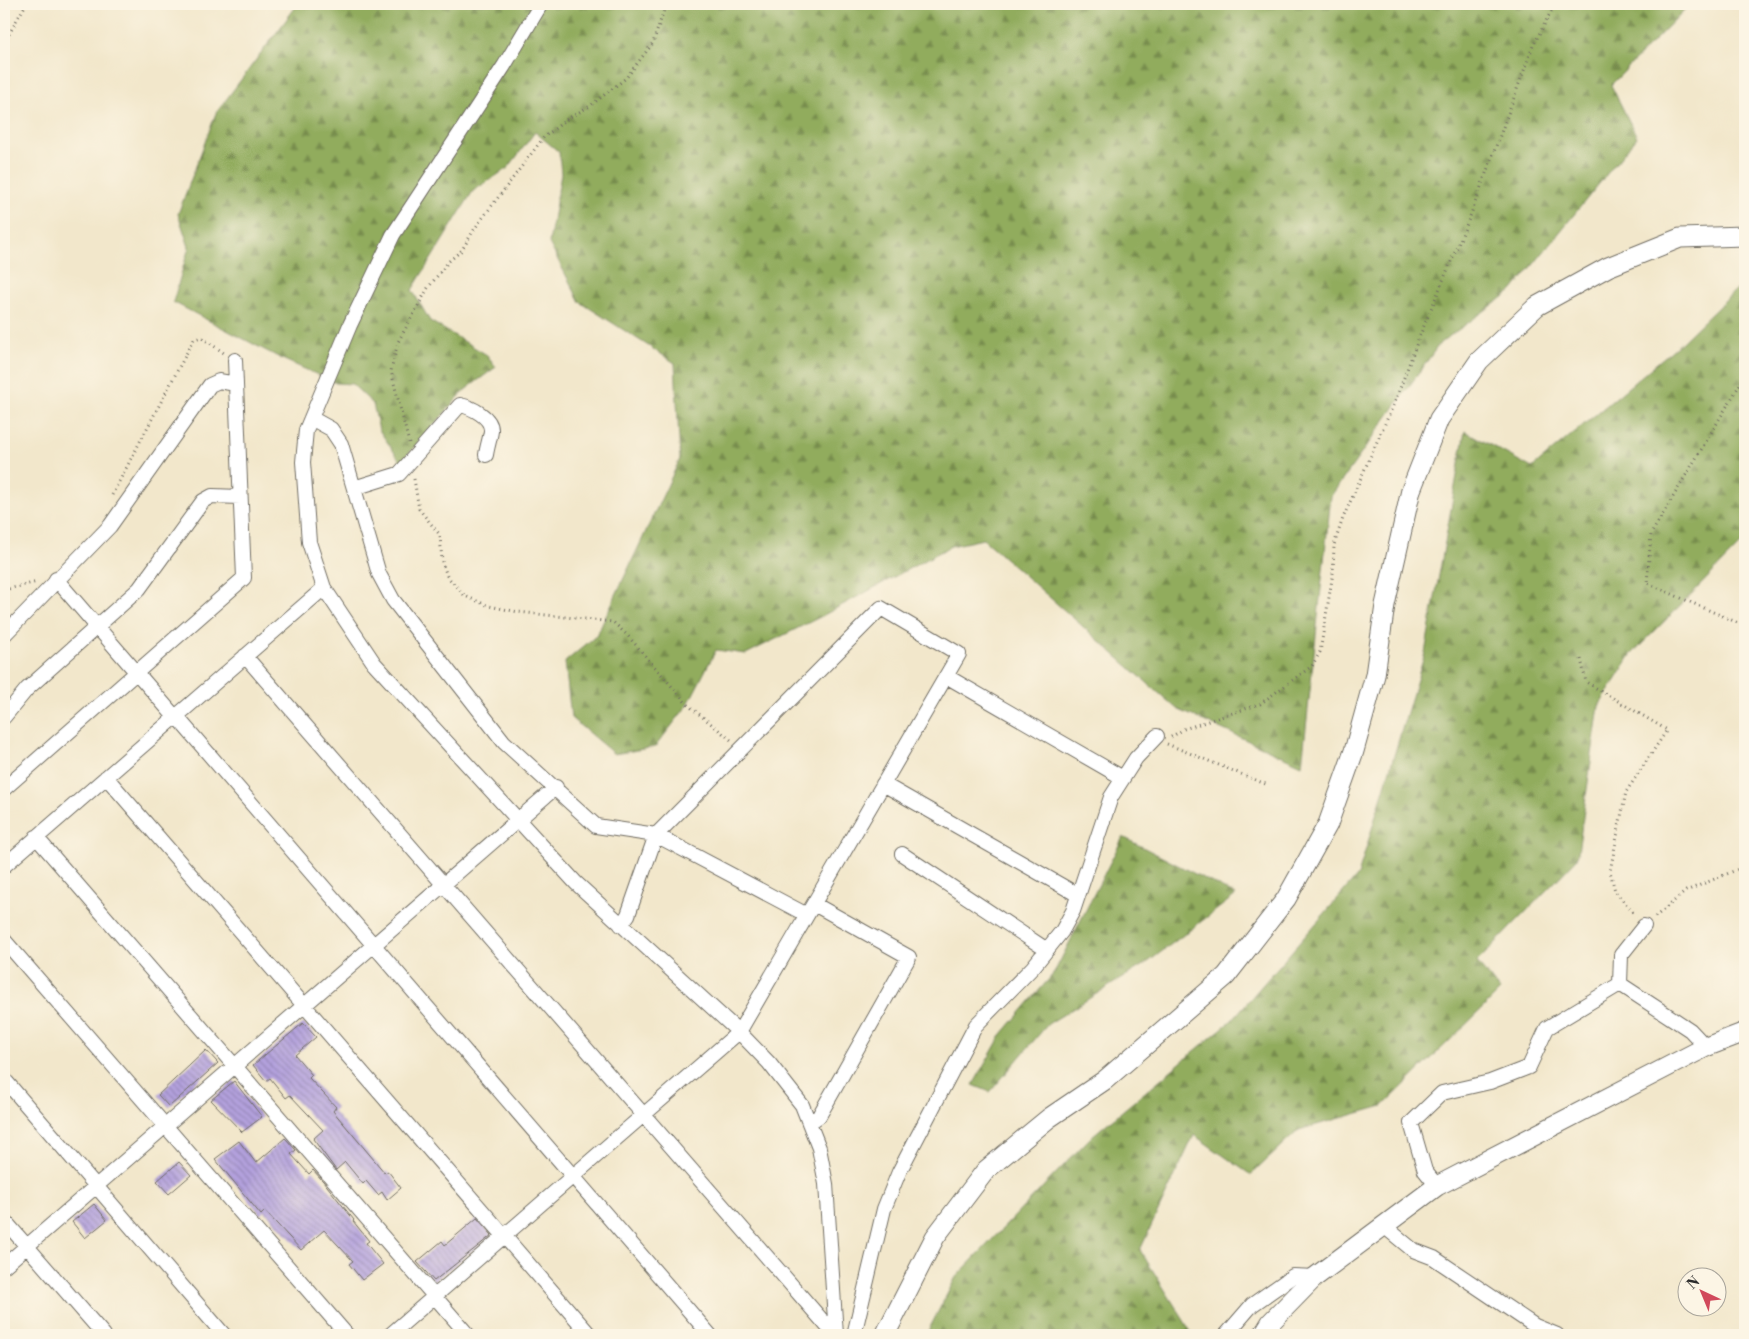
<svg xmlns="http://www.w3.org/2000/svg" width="1749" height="1339" font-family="'Libre Bodoni',serif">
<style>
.forest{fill:url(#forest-firs);stroke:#5e6c44}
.building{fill:url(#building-back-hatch)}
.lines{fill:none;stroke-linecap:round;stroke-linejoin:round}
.street-casing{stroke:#716d63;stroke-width:16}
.secondary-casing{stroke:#716d63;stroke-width:21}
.path{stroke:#716d63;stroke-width:3;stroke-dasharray:1 4;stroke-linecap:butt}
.street{stroke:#fff;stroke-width:14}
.secondary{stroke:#fff;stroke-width:19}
</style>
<defs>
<pattern id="forest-firs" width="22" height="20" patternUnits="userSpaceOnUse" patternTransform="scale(1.25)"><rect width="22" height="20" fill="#91ac5d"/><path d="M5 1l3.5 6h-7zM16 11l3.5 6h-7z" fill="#778c4d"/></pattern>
<pattern id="building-back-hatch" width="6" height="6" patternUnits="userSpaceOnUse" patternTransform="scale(1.25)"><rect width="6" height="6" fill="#b3a1dd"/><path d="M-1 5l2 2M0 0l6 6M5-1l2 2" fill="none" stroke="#9283b3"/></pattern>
</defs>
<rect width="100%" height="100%" fill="#fcf5e5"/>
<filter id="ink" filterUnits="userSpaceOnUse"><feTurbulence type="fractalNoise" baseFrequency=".02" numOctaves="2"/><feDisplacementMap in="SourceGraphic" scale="10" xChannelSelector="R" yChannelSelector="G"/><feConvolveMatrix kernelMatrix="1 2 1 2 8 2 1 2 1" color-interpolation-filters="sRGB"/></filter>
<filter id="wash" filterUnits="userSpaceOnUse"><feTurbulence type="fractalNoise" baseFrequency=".0096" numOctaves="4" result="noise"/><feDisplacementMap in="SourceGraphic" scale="20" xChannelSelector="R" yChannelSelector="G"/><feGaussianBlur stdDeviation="1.12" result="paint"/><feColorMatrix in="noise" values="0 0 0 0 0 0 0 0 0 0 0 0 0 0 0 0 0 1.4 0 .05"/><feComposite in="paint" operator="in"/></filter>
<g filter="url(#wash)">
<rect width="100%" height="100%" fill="#f2e7cb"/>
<!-- forest -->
<path class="forest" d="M298,4H1690L1611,85L1637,137L1512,291L1440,343L1331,496L1302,765L1177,709L983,539L951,546L822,616L746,654L716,650L687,706L655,747L614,754L571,718L565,662L597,635L680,459L675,363L580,302L549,243L561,174L559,152L535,132L508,168L473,191L412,290L430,321L487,355L496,367L465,390L401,462L379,430L373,404L352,384L336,383L282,359L173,302L189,247L178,214L216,113Z
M1745,281V540L1631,655L1599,706L1577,859L1477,962L1500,991L1383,1106L1299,1130L1251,1175L1194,1135L1140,1250L1193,1335H926L956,1277L1092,1136L1232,1020L1358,875L1425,653L1465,431L1532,468L1682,342Z
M1123,837L1236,895L1148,962L1048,1024L990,1092L973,1085L1002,1034L1054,973Z"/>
<g id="blocks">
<!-- building -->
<path class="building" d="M303,1023L316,1037L295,1055L312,1075L309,1078L336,1107L333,1111L385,1173L388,1171L401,1188L387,1200L382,1192L378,1195L366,1181L363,1184L345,1162L336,1170L313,1139L323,1130L290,1095L286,1098L270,1078L266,1081L253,1065Z
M206,1050L218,1063L169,1107L158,1095Z
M234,1081L262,1117L242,1132L211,1100Z
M285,1138L296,1150L291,1154L309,1174L313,1170L323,1181L354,1220L353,1221L369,1241L366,1243L383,1264L362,1280L349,1264L353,1261L324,1230L301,1250L265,1211L261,1215L215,1159L239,1141L256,1163Z
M179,1162L191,1175L169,1194L157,1181Z
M94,1204L107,1220L85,1238L72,1222Z
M477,1218L492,1235L434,1281L417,1262L442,1241L445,1245Z"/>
</g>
</g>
<g filter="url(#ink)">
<use href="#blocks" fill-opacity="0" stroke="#716d63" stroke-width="1"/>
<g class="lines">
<defs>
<path id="street" d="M541,4L504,66L393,235L350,325L306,430L303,462L309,542L324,588L374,663L576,883L739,1032L769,1063L802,1105L819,1148L826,1184L836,1335
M311,418L331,429L341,444L379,574L393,600L504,742L596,826L656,835L807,915
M354,488L399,474L460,405C471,407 492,417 491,431C490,439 487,447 486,455
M56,579L175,717
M4,635L110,526L210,385L219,381L236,384
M245,656L827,1326L836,1331
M946,676L1123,778
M176,716L710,1335
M4,717L27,689L139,589L203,501L212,496L240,497
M106,777L590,1335
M883,784L1078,895
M4,789L244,578L235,360
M36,837L468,1335
M902,854L1047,950
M4,866L324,588
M4,940L347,1335
M1620,984L1690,1030L1706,1047
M4,1079L224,1335
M809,1123L819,1116L909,957L814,904
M1437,1186L1425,1171L1411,1123L1442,1093L1490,1082L1529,1067L1547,1028L1620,984L1621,955L1644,926
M4,1220L104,1335
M1384,1226L1413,1250L1434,1258L1535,1326L1557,1335
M4,1266L556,787
M390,1335L739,1032L959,654L881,608L656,835L628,915L621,925
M854,1335L884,1209L899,1172L976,1025L1033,967L1062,931L1073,911L1111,797L1136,758L1157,736
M1226,1335L1252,1305L1293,1276L1315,1277"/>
<path id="secondary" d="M885,1335L935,1237L986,1170L1049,1118L1105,1080L1226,976L1286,899L1328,824L1354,751L1375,675L1385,605L1411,490L1439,419L1479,361L1537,306L1608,267L1680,238L1745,236
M1263,1335L1271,1322L1315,1277L1437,1186L1706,1047L1745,1032"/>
</defs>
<!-- street casing -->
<use href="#street" class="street-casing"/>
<!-- secondary casing -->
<use href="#secondary" class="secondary-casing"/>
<!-- path -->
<path class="path" d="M4,43L26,4
M1745,376L1651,534L1647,583L1745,626
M409,443L391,371L398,342L428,288L448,262L462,250L475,228L544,137L567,119L590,106L626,78L653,43L666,4
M414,479L419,509L440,535L442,562L447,576L465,596L489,606L518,612L613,622L628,636L688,705L731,740
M112,495L194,339L201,337L224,353
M4,590L37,582
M1581,659L1586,682L1667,730L1626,792L1610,871L1615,891L1635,915
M1171,737L1184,729L1260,704L1312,666L1320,652L1333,573L1334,545L1343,518L1396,399L1418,340L1471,214L1533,46L1555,4
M1167,744L1268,785
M1655,917L1686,891L1741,868L1745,869"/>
<!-- street -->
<use href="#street" class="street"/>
<!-- secondary -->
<use href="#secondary" class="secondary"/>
</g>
</g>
<!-- margin -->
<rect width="1749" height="1339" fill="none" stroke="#fcf5e5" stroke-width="20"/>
<!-- north arrow -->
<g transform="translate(1702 1292) rotate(316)"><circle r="24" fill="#fcf5e5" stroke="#a8a49b"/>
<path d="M0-4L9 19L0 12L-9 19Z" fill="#d1495b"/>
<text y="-8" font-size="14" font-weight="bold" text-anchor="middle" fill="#2b2b2b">N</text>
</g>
</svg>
